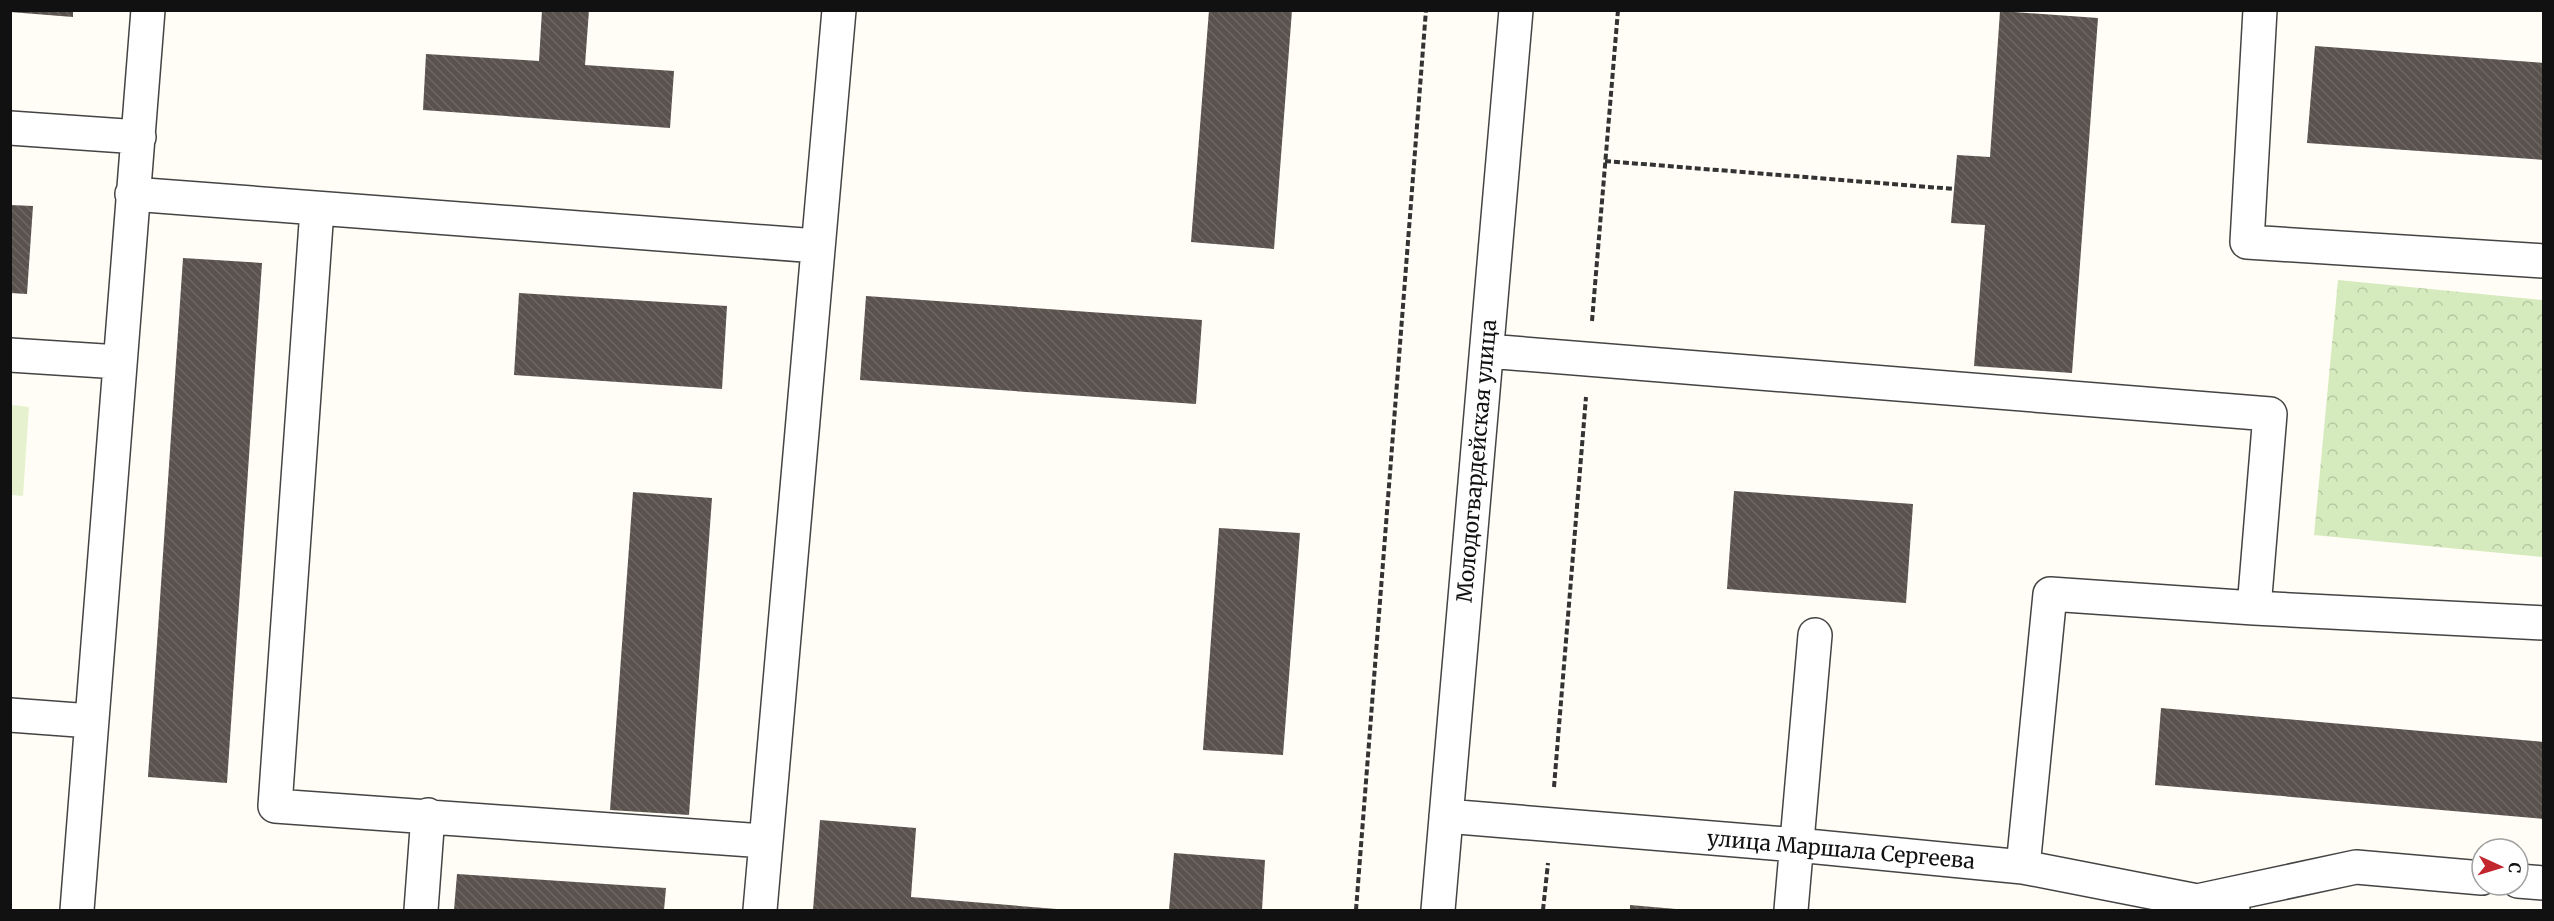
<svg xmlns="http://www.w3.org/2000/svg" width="2554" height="921" font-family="Merriweather,serif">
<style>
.park{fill:url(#park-crowns)}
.pitch{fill:#e6f2cf}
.building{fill:url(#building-back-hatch)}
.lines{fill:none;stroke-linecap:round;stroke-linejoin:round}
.minor-casing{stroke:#444;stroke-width:36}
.path{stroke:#333;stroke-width:4;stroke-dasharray:6 3;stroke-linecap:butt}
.minor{stroke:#fff;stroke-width:33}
.labels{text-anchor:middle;stroke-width:6;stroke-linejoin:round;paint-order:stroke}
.street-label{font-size:21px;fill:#111;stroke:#fff}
</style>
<defs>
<pattern id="park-crowns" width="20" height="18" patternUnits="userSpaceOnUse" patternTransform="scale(1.5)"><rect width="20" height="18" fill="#d5ebbd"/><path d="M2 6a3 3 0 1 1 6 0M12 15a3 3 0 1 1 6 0" fill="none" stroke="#b6c8a1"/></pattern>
<pattern id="building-back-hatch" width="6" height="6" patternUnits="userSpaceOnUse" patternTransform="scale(1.5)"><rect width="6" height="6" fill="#5a524d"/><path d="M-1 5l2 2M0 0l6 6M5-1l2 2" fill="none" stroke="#6d6662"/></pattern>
</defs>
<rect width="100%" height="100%" fill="#fffdf5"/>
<!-- park -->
<path class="park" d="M2338,280L2543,300V557L2314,535Z"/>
<!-- pitch -->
<path class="pitch" d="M11,405L29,407L23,496L11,495Z"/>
<!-- building -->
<path class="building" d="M10,10H73V17L10,12Z
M542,10H589L585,65L674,71L670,128L423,110L426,54L539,61Z
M1209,10H1292L1274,249L1191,242Z
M2000,11L2098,18L2072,373L1974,366L1985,225L1951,223L1957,155L1990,157Z
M2315,46L2544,63V160L2307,143Z
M10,205L33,206L27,294L10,293Z
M183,258L262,263L227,783L148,777Z
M519,293L727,306L722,389L514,375Z
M866,296L1202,320L1196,404L860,380Z
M1734,491L1913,504L1906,603L1727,589Z
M633,492L712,498L689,815L610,810Z
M1219,528L1300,533L1283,755L1203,750Z
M2161,708L2544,742V819L2155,785Z
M820,820L916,828L911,897L1069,910H813Z
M1174,853L1265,860L1262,910H1169Z
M457,874L666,888L664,910H454Z
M1630,905L1676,909V910H1630Z"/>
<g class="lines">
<defs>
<path id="minor" d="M2260,10L2247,242L2544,261
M10,128L139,137
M132,194L817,246
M317,209L275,806L765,841
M1487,351L2270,414L2254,608L2050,594L2023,867
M10,355L119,362
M2254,608L2544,623
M10,715L91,721
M1446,816L1797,845L2023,867L2197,901L2233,910
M2518,881L2544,883
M2202,900L2356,867L2482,878
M77,910L148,10
M421,910L428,815
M760,910L839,10
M1438,910L1516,10
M1791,910L1815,635"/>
</defs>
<!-- minor casing -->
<use href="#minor" class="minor-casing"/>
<!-- path -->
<path class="path" d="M1605,161L1954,189
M1592,321L1618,10
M1554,787L1586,397
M1356,910L1426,10
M1543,910L1548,863"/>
<!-- minor -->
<use href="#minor" class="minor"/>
</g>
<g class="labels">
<!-- street labels -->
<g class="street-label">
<text transform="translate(1477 461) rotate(-85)" y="7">Молодогвардейская улица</text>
<text transform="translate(1841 850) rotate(5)" y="7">улица Маршала Сергеева</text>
</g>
</g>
<!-- border -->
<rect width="2554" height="921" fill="none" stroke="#111111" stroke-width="24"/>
<!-- north arrow -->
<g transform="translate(2500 867) rotate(94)"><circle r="28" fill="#ffffff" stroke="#a0a0a0" stroke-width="1.5"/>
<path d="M0-4.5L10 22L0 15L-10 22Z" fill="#c4262e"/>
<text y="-9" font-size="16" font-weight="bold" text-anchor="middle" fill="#111111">С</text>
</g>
</svg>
